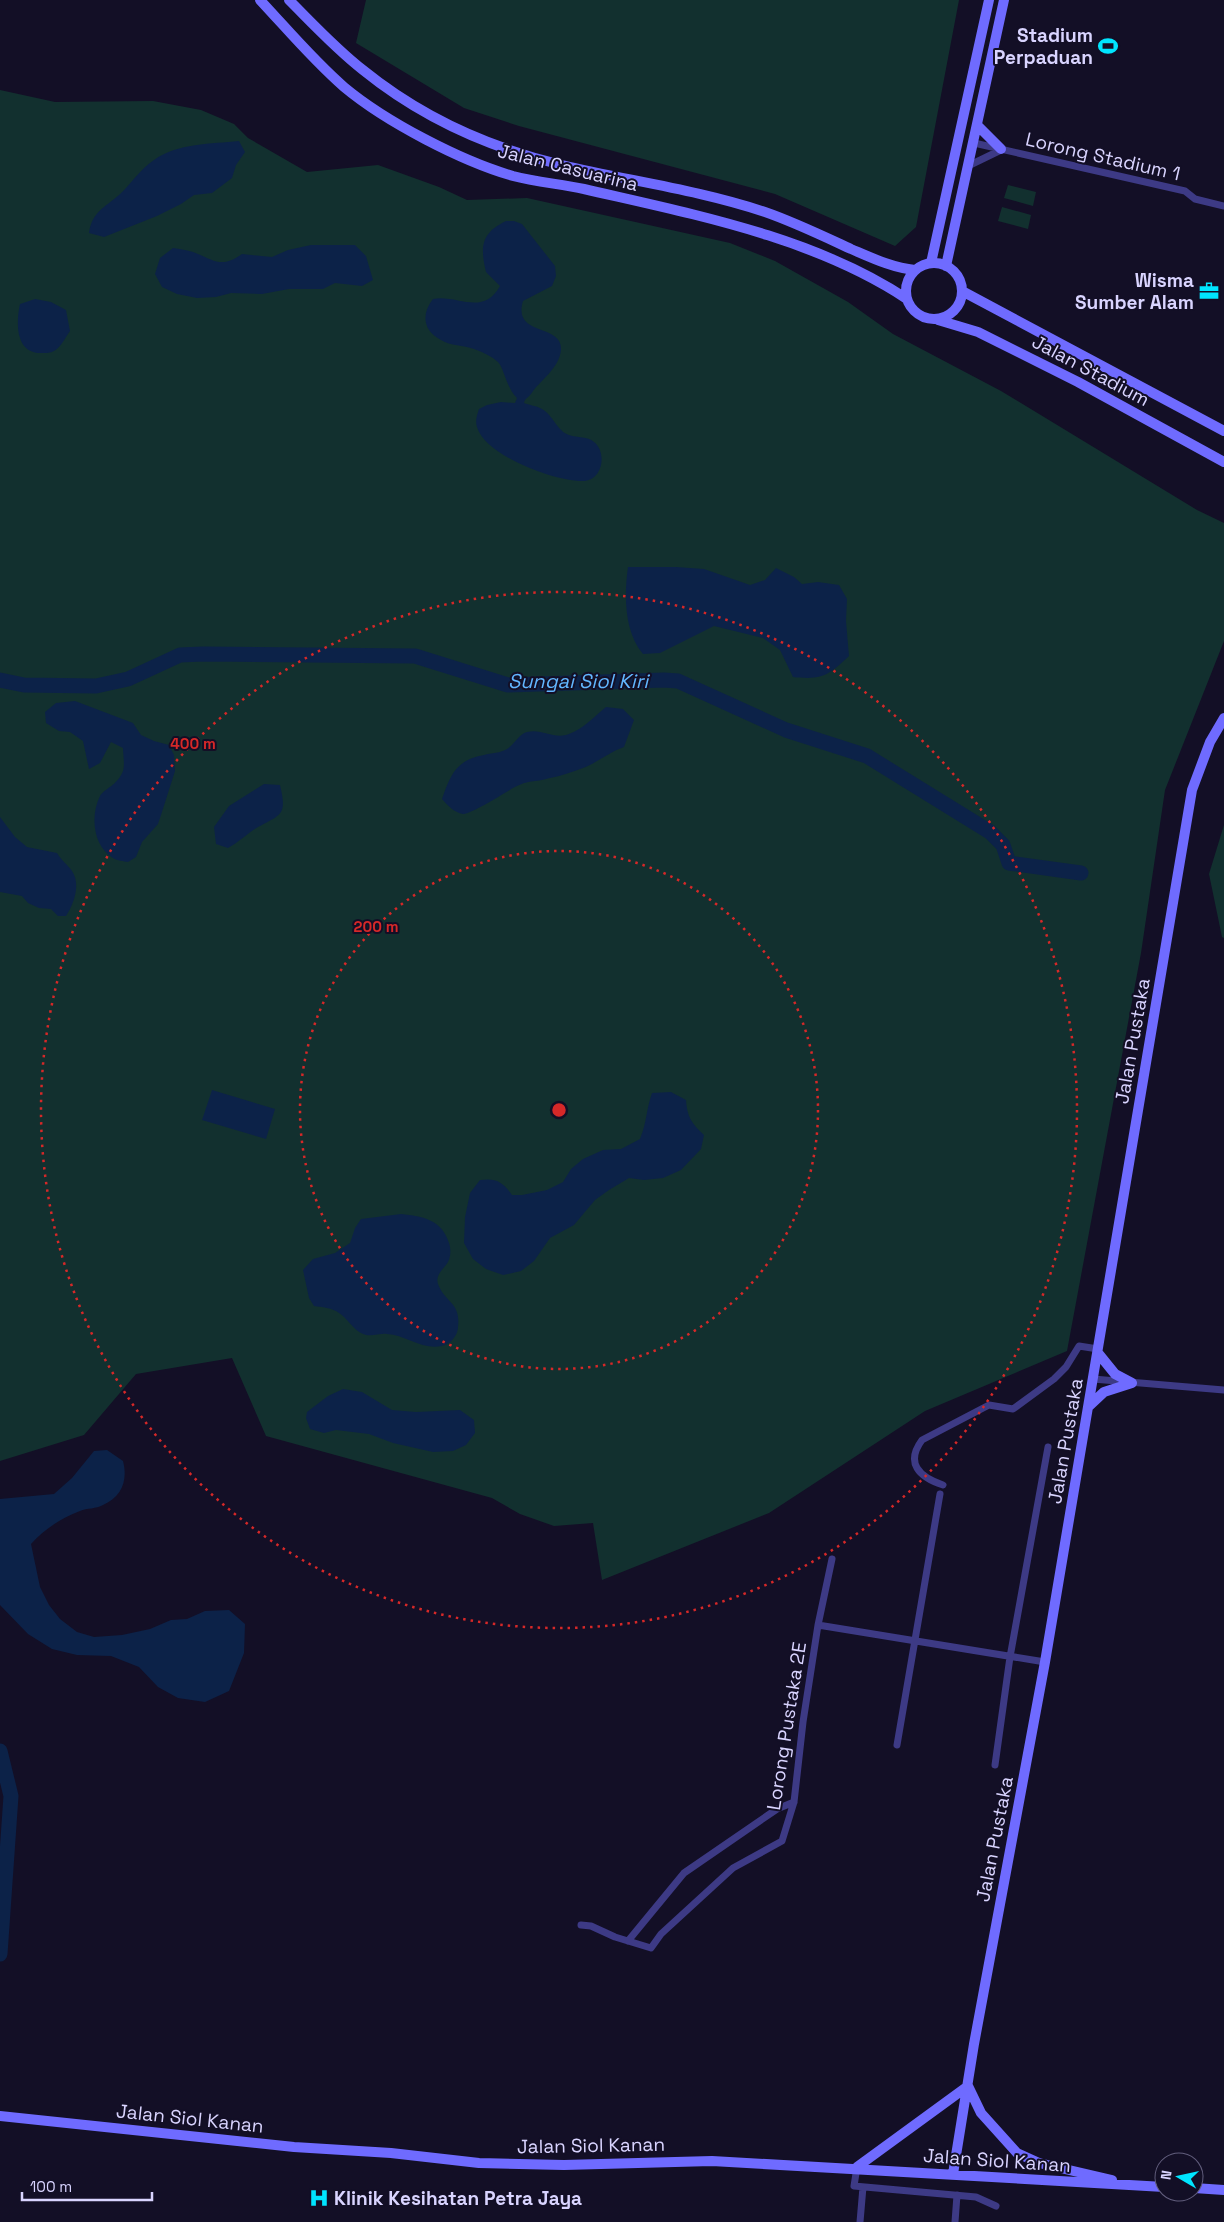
<svg xmlns="http://www.w3.org/2000/svg" width="1224" height="2222" font-family="'Space Grotesk',sans-serif">
<style>
.green{fill:#12302f}
.water{fill:#0c2248}
.lines{fill:none;stroke-linecap:round;stroke-linejoin:round}
.river{stroke:#0c2248;stroke-width:15}
.street{stroke:#3d3a85;stroke-width:7}
.secondary{stroke:#6f6bff;stroke-width:10}
.ring{fill:none;stroke:#d62828;stroke-width:2.5;stroke-dasharray:2.5 5}
.labels{text-anchor:middle;stroke-width:4;stroke-linejoin:round;paint-order:stroke}
.poi-label{font-size:19px;font-weight:bold;fill:#d9d4ff;stroke:#130f26;text-anchor:end}
.street-label{font-size:19px;fill:#d9d4ff;stroke:#130f26}
.water-label{font-size:20px;font-style:italic;fill:#62b6ff;stroke:#130f26}
.centre{fill:#d62828;stroke:#130f26;stroke-width:2.5}
.ring-label{font-size:15px;text-anchor:middle;font-weight:bold;fill:#d62828;stroke:#130f26;stroke-width:4;stroke-linejoin:round;paint-order:stroke}
</style>
<rect width="100%" height="100%" fill="#130f26"/>
<!-- green -->
<path class="green" d="M366,0H959L916,227L895,246L775,194L519,126L464,108L356,43Z
M0,90L55,102L153,101L201,110L234,124L248,138L307,172L378,165L439,187L467,200L527,198L730,243L775,261L848,302L893,334L1001,391L1197,510L1224,523V641L1165,790L1141,953L1067,1351L925,1411L769,1513L602,1580L593,1523L554,1526L520,1514L492,1498L266,1436L232,1358L136,1374L84,1435L0,1461Z
M1008,185L1036,192L1033,206L1004,198Z
M1002,207L1031,215L1028,229L998,221Z
M1224,825V938L1222,937L1209,874Z"/>
<!-- water -->
<path class="water" d="M239,141L245,152L236,165L232,178L212,193L194,195L181,204L157,216L104,237L89,233C92,212 104,208 119,195C131,184 140,169 154,160C177,143 212,144 239,141Z
M506,221H514L522,224L555,266L556,276L552,286L523,301C512,337 563,323 561,350C559,369 540,380 531,394C528,398 525,398 524,403C529,405 537,406 542,409C553,415 557,431 569,435C578,438 587,436 594,442C607,452 603,479 585,481C558,483 485,456 477,427C475,421 477,415 479,409L487,405L501,402L515,403L517,398C506,387 504,368 498,362C491,356 483,352 474,349C463,345 451,346 441,340C423,331 421,314 433,299C457,294 483,317 500,286L486,272C480,247 481,233 506,221Z
M311,245H355L366,256L373,280L362,286L335,283L323,289H289L262,294L231,293L216,297L197,298L177,294L162,287L155,274L160,258L173,248C180,249 187,250 193,252C214,260 221,269 242,254L272,257L288,250Z
M35,299L51,302L66,310L70,331C65,338 60,349 52,352C50,353 44,353 41,353C15,353 16,322 20,304Z
M628,567H676L704,569L750,585L765,580L776,568L794,577L802,584L818,582L839,585L847,599L846,621L849,656C828,676 822,680 793,677L780,650L763,638L714,626L660,653L643,654C624,632 624,595 628,567Z
M75,701L133,723L141,735L154,741L169,745L174,755L175,771L161,815L158,824L142,842L136,857L128,862C124,861 117,861 113,858C93,846 90,816 100,796C105,788 117,786 123,771C125,764 123,754 123,748L111,742L100,763L89,769L83,741L70,732L59,731L46,723L45,712L56,703Z
M606,707L623,709L634,720L624,747C609,752 597,763 583,768C572,772 561,776 550,778C533,783 530,779 513,788C505,793 470,815 463,814C455,813 447,805 442,799C451,773 457,760 484,755C491,753 501,753 507,749C514,745 519,734 527,732C542,728 554,740 569,734C583,729 595,716 606,707Z
M264,784L280,785C287,815 282,814 258,827C248,833 239,842 228,848L216,844L214,827L229,806Z
M0,817L15,837L27,847L57,853C61,860 68,865 72,871C81,884 74,904 66,916H58L51,909L39,908L28,903L22,896L0,892Z
M212,1090L275,1109L266,1139L202,1120Z
M671,1092L686,1100C687,1117 692,1124 704,1135L701,1149L681,1170L663,1178L644,1180L629,1178L609,1190L595,1200L574,1225L550,1238L534,1261L521,1271L503,1275L486,1269L473,1259L464,1243L465,1217L470,1193L480,1180C496,1178 502,1181 512,1195H522L547,1190L563,1182L571,1169L583,1159L603,1150L621,1149L640,1139C647,1122 646,1110 652,1093Z
M401,1214C423,1216 442,1220 449,1243C451,1249 451,1256 448,1262C444,1269 435,1274 438,1284C445,1303 461,1302 458,1327C458,1333 454,1339 449,1343C428,1355 408,1335 387,1334C379,1333 369,1338 361,1333C352,1328 347,1318 339,1313C333,1308 321,1307 314,1306L309,1298L303,1270L313,1259L335,1253L350,1243L355,1228L361,1219Z
M343,1389L362,1392L392,1410L416,1412L460,1410L474,1420L475,1433L466,1445L453,1451L433,1452L393,1443L369,1434L336,1430L324,1433L310,1429L306,1418L307,1412L328,1396Z
M107,1450L123,1461C128,1480 122,1497 103,1505C96,1509 87,1508 80,1511C62,1518 44,1529 31,1544L40,1587L49,1605L60,1619L77,1632L94,1637L122,1635L150,1629L171,1620L187,1619L205,1611L229,1610L245,1624L244,1653L229,1691L205,1702L178,1698L158,1687L139,1667L111,1656L77,1655L52,1649L28,1634L0,1605V1499L54,1494L72,1478L94,1451Z"/>
<g class="lines">
<!-- river -->
<path class="river" d="M0,680L24,685L96,686L128,679L180,655L203,654L415,656L508,685L664,680L678,681L786,730L867,756L990,832L1003,845L1009,863L1081,873
M0,1751L11,1796L0,1954"/>
<!-- street -->
<path class="street" d="M974,143L1185,191L1195,199L1224,206
M968,166L1001,150
M1093,1379L1224,1390
M943,1485C919,1477 905,1463 922,1440L989,1405L1013,1409L1054,1379L1066,1367L1079,1346L1098,1349
M818,1625L1045,1662
M897,1745L940,1494
M995,1765L1010,1657L1048,1447
M581,1925L591,1926L615,1937L651,1948L661,1934L733,1868L782,1841L794,1802L803,1722L818,1625L832,1559
M628,1941L684,1873L777,1809L794,1802
M857,2167L854,2186L976,2197L996,2206
M860,2222L863,2187
M955,2222L957,2195"/>
<!-- secondary -->
<path class="secondary" d="M260,0C288,30 313,60 344,87C386,122 461,161 513,176C536,182 561,184 584,189C692,214 814,237 907,299
M289,0C313,24 336,49 363,70C421,117 490,148 562,165C630,181 699,190 765,212C794,222 823,236 851,249C872,258 893,268 915,270
M977,125L1001,149
M906 291a28 28 0 1 1 56 0a28 28 0 1 1-56 0Z
M931,263L989,0
M946,266L1004,0
M962,291L1224,431
M938,320L978,332L1078,382L1224,462
M1098,1353L1115,1374L1132,1383
M1088,1407L1104,1392L1132,1383
M0,2116L294,2147L391,2153L479,2163L564,2165L712,2161L1164,2187
M857,2167L968,2086L981,2113L1017,2153L1039,2163L1112,2180
M953,2174L974,2044L1045,1662L1192,790L1210,742L1224,718
M1194,2188L1224,2190"/>
</g>
<!-- distance rings -->
<g class="ring">
<circle cx="559" cy="1110" r="259"/>
<circle cx="559" cy="1110" r="518"/>
</g>
<!-- icons -->
<defs>
<symbol id="stadium-bare" viewBox="-9 -9 18 18"><path d="M0-5a6.5 5 0 1 0 0 10a6.5 5 0 1 0 0-10ZM-3.5-1.8h7v3.6h-7Z" fill="#00e5ff" stroke="#130f26" stroke-width="2.5" paint-order="stroke"/></symbol>
<symbol id="office-bare" viewBox="-9 -9 18 18"><path d="M-6-3h4V-5.5h4V-3h4V5H-6ZM-1-4.5V-3h2v-1.5ZM-6 0V1H6V0Z" fill="#00e5ff" stroke="#130f26" stroke-width="2.5" paint-order="stroke"/></symbol>
<symbol id="hospital-bare" viewBox="-9 -9 18 18"><path d="M-5-5h3v3.5h4V-5h3V5h-3V1.5h-4V5h-3Z" fill="#00e5ff" stroke="#130f26" stroke-width="2.5" paint-order="stroke"/></symbol>
</defs>
<g fill-rule="evenodd">
<use href="#stadium-bare" x="1094" y="32" width="28" height="28"/>
<use href="#office-bare" x="1195" y="277" width="28" height="28"/>
<use href="#hospital-bare" x="305" y="2184" width="28" height="28"/>
</g>
<g class="labels">
<!-- poi labels -->
<g class="poi-label">
<text x="1093" y="42">Stadium<tspan x="1093" dy="22">Perpaduan</tspan></text>
<text x="1194" y="287">Wisma<tspan x="1194" dy="22">Sumber Alam</tspan></text>
<text x="334" y="2205" text-anchor="start">Klinik Kesihatan Petra Jaya</text>
</g>
<!-- street labels -->
<g class="street-label">
<text transform="translate(1103 156) rotate(13)" y="7">Lorong Stadium 1</text>
<text transform="translate(568 167) rotate(14)" y="7">Jalan Casuarina</text>
<text transform="translate(1091 370) rotate(28)" y="7">Jalan Stadium</text>
<text transform="translate(1132 1041) rotate(-80)" y="7">Jalan Pustaka</text>
<text transform="translate(1065 1441) rotate(-80)" y="7">Jalan Pustaka</text>
<text transform="translate(786 1726) rotate(-81)" y="7">Lorong Pustaka 2E</text>
<text transform="translate(994 1839) rotate(-79)" y="7">Jalan Pustaka</text>
<text transform="translate(190 2118) rotate(6)" y="7">Jalan Siol Kanan</text>
<text transform="translate(591 2145) rotate(-1)" y="7">Jalan Siol Kanan</text>
<text transform="translate(997 2160) rotate(4)" y="7">Jalan Siol Kanan</text>
</g>
<!-- water labels -->
<g class="water-label">
<text x="578" y="688">Sungai Siol Kiri</text>
</g>
</g>
<circle cx="559" cy="1110" r="8" class="centre"/>
<g class="ring-label">
<text x="193" y="749">400 m</text>
<text x="376" y="932">200 m</text>
</g>
<!-- north arrow -->
<g transform="translate(1179 2177) rotate(279)"><circle r="24" fill="#130f26" stroke="#625e7d"/>
<path d="M0-4L9 19L0 12L-9 19Z" fill="#00e5ff"/>
<text y="-8" font-size="14" font-weight="bold" text-anchor="middle" fill="#d9d4ff">N</text>
</g>
<!-- scale -->
<path d="M22 2192v8h130v-8" fill="none" stroke="#d9d4ff" stroke-width="2.5"/>
<text x="30" y="2192" font-size="15" fill="#d9d4ff" stroke="#130f26" stroke-width="4" paint-order="stroke">100 m</text>
</svg>
